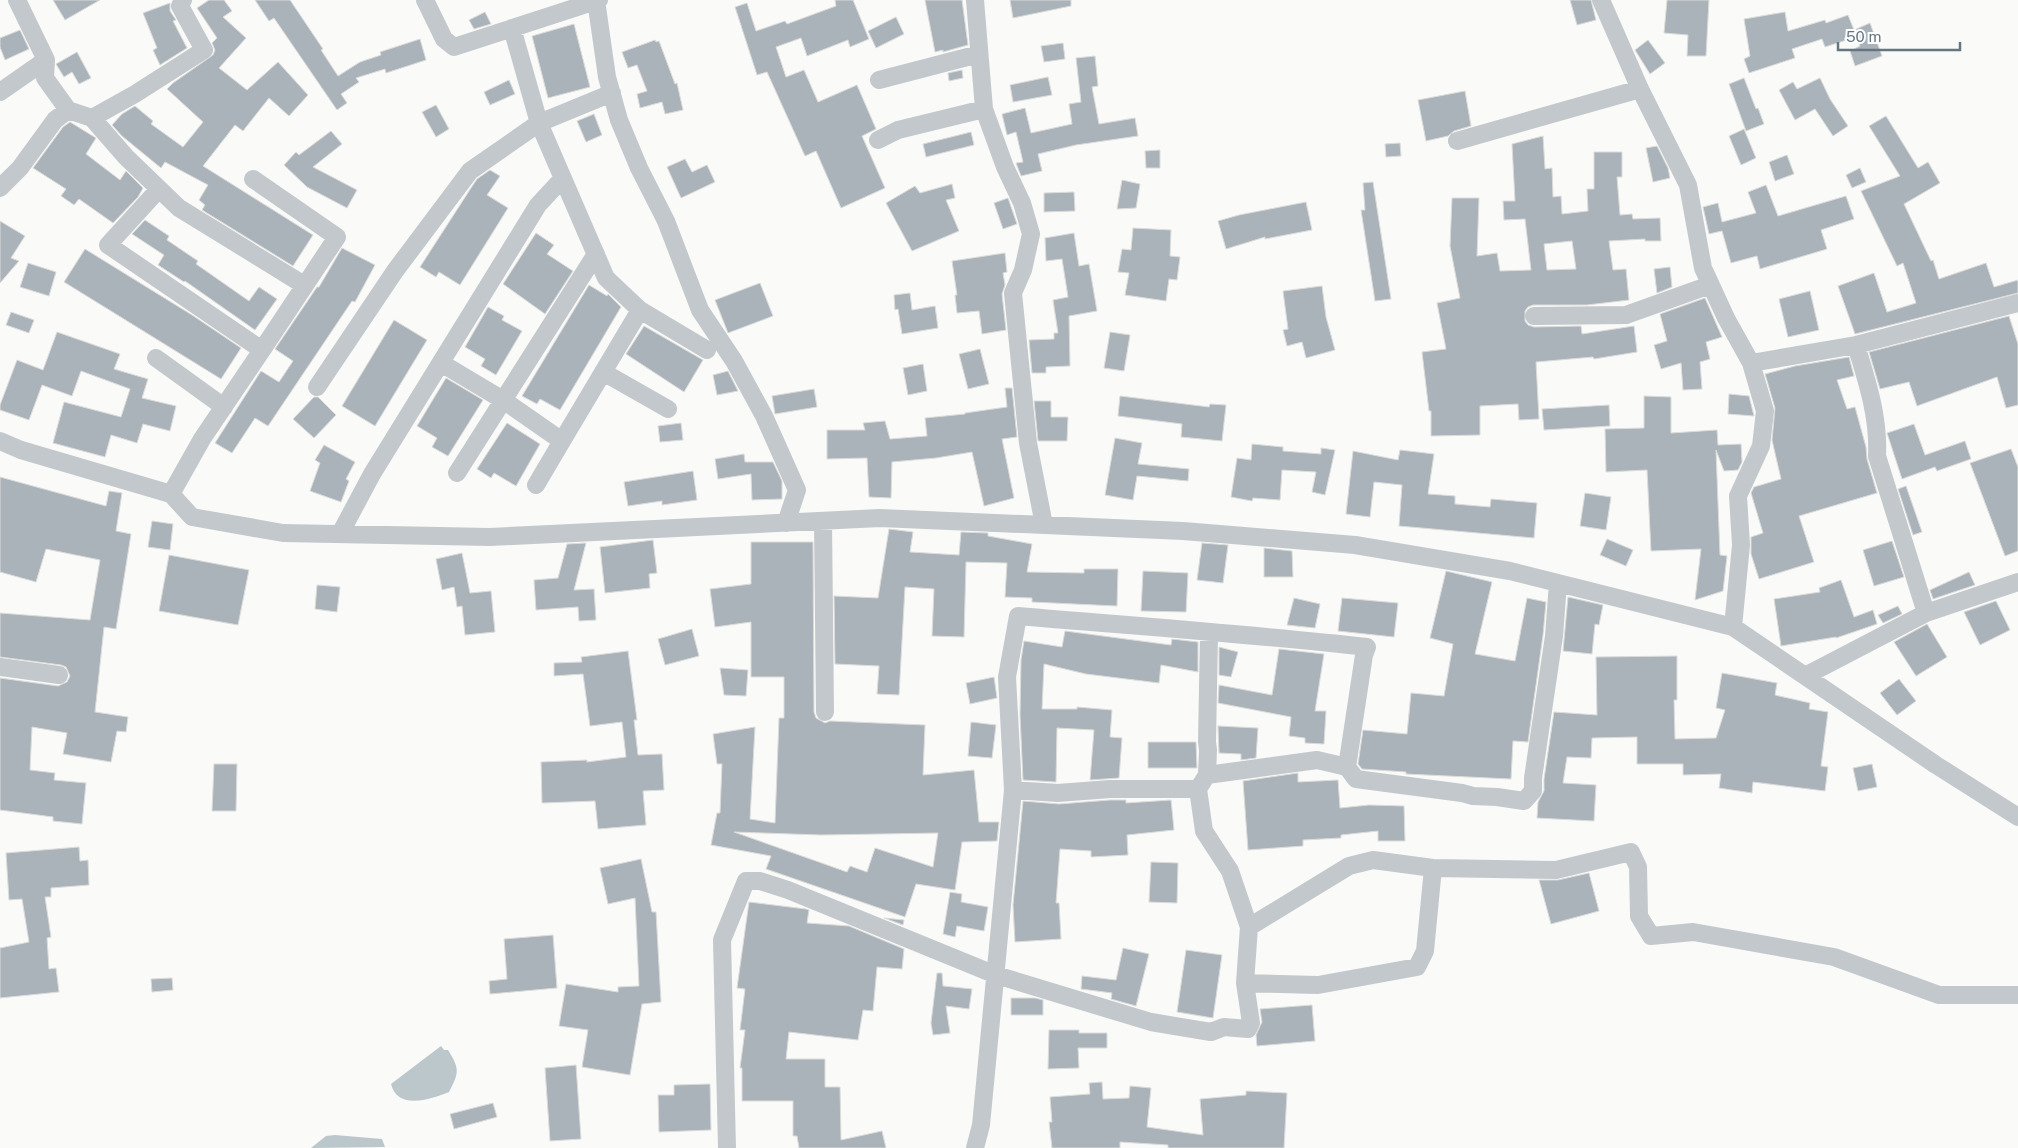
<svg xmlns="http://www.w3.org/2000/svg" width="2018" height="1148" font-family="'Public Sans',sans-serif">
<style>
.water{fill:#bbc7cb}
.building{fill:#aab3b9;stroke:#dcdcda;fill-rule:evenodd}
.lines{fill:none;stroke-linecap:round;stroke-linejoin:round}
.minor{stroke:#c3c8cc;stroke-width:18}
</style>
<rect width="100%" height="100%" fill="#fafaf8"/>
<!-- water -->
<path class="water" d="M441,1046L444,1050H448C460,1069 459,1073 449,1092C431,1099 398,1111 391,1084Z
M335,1135L382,1139L385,1147L311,1148L326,1136Z"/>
<!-- building -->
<path class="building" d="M53,0H100L65,20Z
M209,0H224L232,11L223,17L246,38L219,68L247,90L278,62L308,95L289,116L269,98L243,131L235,125L203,166L313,235L293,266L202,210L205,205L199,200L208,185L165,162L161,168L122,136L112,125L122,114L135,106L153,121L151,124L183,147L203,122L167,89L173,83L213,55L215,50L212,43L217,38L197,8Z
M255,0H290L323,49L321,50L338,76L360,62L381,55L380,52L420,39L426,60L386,73L385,69L356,78L359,82L341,94L347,103L337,110L274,18L269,21Z
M835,0H853L869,39L850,47L848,40L807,56L801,38L776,47L786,77L804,70L818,102L857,85L876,129L862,136L885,188L841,208L816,151L805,156L767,72L757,75L735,7L747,3L756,31L785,21L787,24L836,6Z
M925,0H962L968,45L943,52V50L935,52Z
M1010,0H1071V6L1013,18Z
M1570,0H1591L1596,20L1577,25Z
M1667,0H1709L1706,56H1687L1688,35L1664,33Z
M170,3V11L176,20L173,21L187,48L160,65L153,50L157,48L143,13Z
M485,12L491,24L474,29L469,20Z
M1785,12L1788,31L1825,20L1826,23L1848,15L1854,30L1870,23L1882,56L1855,66L1850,51L1860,46L1856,37L1825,47L1822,39L1792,49L1795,58L1749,73L1744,59L1750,56L1744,19Z
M896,17L904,34L876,48L868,31Z
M574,24L590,87L548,98L532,36Z
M20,30L29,49L5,60L0,47V38Z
M655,40L656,42L659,41L675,84L677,83L683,110L665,114L662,102L640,108L637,94L647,91L637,65L628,68L622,52Z
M1648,40L1665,63L1650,74L1635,50Z
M1063,43L1065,59L1044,62L1041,46Z
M77,52L91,78L79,84L72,72L64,77L56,64Z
M1095,56L1098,86L1092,87L1099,124L1135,118L1138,136L1076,145L1038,154L1042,171L1021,176L1016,163L1023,162L1016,132L1007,135L1002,114L1025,108L1031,133L1072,124L1069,104L1081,102L1076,58Z
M962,70L963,78L949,81L948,73Z
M1048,77L1052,95L1013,102L1010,85Z
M1744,78L1756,109L1758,108L1764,124L1746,131L1729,84Z
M1820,78L1830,99L1848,126L1833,136L1815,109L1795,120L1779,90L1793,82L1797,89Z
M509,80L515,94L490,105L484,92Z
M1465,91L1471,126L1454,131L1448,136L1426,141L1418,100Z
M436,105L449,129L436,137L422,112Z
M594,114L602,135L586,142L577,121Z
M1886,116L1918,168L1928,162L1940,183L1904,204L1931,261L1933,260L1939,279L1986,263L1994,287L2018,280V293L1855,334L1838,286L1874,273L1887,312L1916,303L1903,263L1897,266L1861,191L1900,176L1869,126Z
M70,122L96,138L86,154L120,180L126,171L143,188L138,197L113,223L79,199L74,205L61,196L66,189L33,168L63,127Z
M1744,129L1756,158L1741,165L1729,136Z
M331,131L342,144L313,167L357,190L347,208L307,187L284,165L296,152L299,155Z
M971,132L974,145L926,157L923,144Z
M1543,136L1545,169L1552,168L1553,197L1561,196L1562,214L1588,211L1587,189H1594V152H1622V177H1617L1620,215L1632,214L1633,219L1660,218L1661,241H1645V239L1609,241L1613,270L1626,269L1629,300L1587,305H1533L1528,307L1525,311V321L1528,325L1534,327L1581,326L1582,334L1634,326L1637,352L1594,359L1593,357L1536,362L1539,419L1519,420L1518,404L1480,406V435L1431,436V411H1429L1422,352L1446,349L1437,303L1460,298L1450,246L1452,198H1479L1477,256L1497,253L1500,271L1531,270L1525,219L1504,220L1503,201H1515L1512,144ZM1572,241L1576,269L1547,270L1544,244Z
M1400,143L1401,156L1386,157L1385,144Z
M1657,146L1668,168L1670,178L1653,182L1646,148Z
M1160,150V168H1146L1145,151Z
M1787,155L1794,174L1775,181L1769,162Z
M685,159L692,172L707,165L715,182L681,198L667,167Z
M1860,168L1866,182L1852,188L1846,175Z
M490,170L500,176L487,195L508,208L460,285L439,272L436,277L420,267L471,188L477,179Z
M1122,180L1140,184L1136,208L1117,209Z
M1373,182L1391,299L1375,301L1361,210H1365L1363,183Z
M952,184L955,198L946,200L959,231L912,251L886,203L915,186L920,193Z
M1766,185L1778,216L1846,196L1854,219L1821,230L1827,249L1760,269L1757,256L1731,263L1722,231L1709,234L1703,207L1718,203L1722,222L1756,213L1748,192Z
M1074,192L1075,211L1044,212V193Z
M1008,198L1017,224L1003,229L994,203Z
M1306,202L1312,230L1265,239V237L1226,249L1218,221L1239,215Z
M145,220L169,236L167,240L198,261L196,264L249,301L259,287L277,299L255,330L185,281L184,282L158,265L164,255L132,234Z
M0,221L25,236L11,258L19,261L0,283Z
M1133,228L1171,230L1170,256L1180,257L1177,280L1169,279L1166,301L1125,295L1129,273L1118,272L1122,249L1131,250Z
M536,233L554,245L547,254L573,271L545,314L503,284Z
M1074,233L1079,266L1089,264L1097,311L1069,316L1070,366L1046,367V373H1032L1029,340L1054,339V333H1058L1053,300L1068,297L1062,259L1046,261L1045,238Z
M342,248L375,265L355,302L352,301L268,426L255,418L232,453L215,443L261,371L279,382L293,361L275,349L317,287H319Z
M85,249L192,315L241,348L221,379L64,282Z
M1005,253L1007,272L1003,273L1005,285L1002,294L1006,330L982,334L979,311L957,313L955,295H957L952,261Z
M28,263L56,272L49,296L20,287Z
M1670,267L1672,287L1657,293L1654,269Z
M760,283L773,316L728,333L715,300Z
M589,285L607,296L608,294L621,307L560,410L540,399L537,404L522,396Z
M1322,286L1326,317L1335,350L1306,358L1302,342L1287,346L1283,330L1288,329L1283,291Z
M1810,291L1819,330L1788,337L1779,299Z
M910,293L912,310L935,306L938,328L902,334L898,309L895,310L894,295Z
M1705,298L1722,337L1706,342L1710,359L1700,362L1702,389L1683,390L1681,363L1661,369L1654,345L1667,341L1660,314Z
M488,307L504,316L502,320L522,331L496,375L481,366L485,359L465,347Z
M11,312L34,320L29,333L6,325Z
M2009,316L2018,344V405L2006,408L1997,377L1917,406L1909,382L1880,389L1869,352Z
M394,320L427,340L375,426L342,406Z
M644,326L703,360L684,392L626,354Z
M57,332L120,354L114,369L148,379L142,398L176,406L170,431L143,424L137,443L111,435L105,457L53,443L64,402L121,417L130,389L81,371L72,396L42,385L29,420L0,410V405L17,360L43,370Z
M1110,332L1130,335L1124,371L1104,368Z
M980,349L989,384L968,389L959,354Z
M1849,357L1854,376L1837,380L1847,409L1855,407L1866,447L1867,459L1877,493L1799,516L1814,562L1759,579L1751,554V537L1763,533L1751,493L1754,487L1781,479L1772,440L1775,408L1765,374L1795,366Z
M923,364L927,391L908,395L903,368Z
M728,371L738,391L717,395L713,375Z
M446,378L483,400L448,456L432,447L437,438L417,426Z
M1005,388H1012L1017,437L1002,439L1014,498L984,506L972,452L936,458L892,462L891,498L869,497L867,458L827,459V430H865L863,423L885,421L890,439L927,436L925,418L965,414V413L1007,407Z
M814,389L817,407L775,414L772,396Z
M1729,394L1749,396L1754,416L1728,414Z
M1120,396L1209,407L1210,404L1226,405L1222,441L1181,437L1182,424L1118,416Z
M1644,396L1671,397V433L1717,430L1718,445L1741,444L1742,462L1738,470L1724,471L1716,450L1720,555L1727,556L1723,591L1695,600L1701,549L1651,551L1647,470L1606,472L1605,429L1644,428Z
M314,397H318L336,415L314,438L293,419Z
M1034,401H1051V417H1068L1067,441H1038Z
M1609,405L1610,426L1544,430L1542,409Z
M507,423L540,444L516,486L494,473L491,478L477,469Z
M681,423L683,440L660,442L658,426Z
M1914,424L1925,455L1965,441L1971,459L1937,471L1935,467L1902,479L1887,433Z
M1115,438L1142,443L1138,464L1189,469L1188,481L1137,476L1133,500L1105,495Z
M1252,444L1283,447V451L1321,454V448L1335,450L1325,495L1312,492L1316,472L1282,470L1280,500L1253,498L1252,501L1231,497L1237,458L1251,460Z
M324,445L355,462L346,479L349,481L341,502L310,491L320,463L315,460Z
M2011,449L2018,467V551L2005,556L1970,463Z
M1400,450L1434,454L1428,494L1455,496V504L1490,507L1491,499L1537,503L1534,538L1399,526L1402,485L1374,482L1370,517L1346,514L1353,451L1398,460Z
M744,454L745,462H773L782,481V499L752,500L751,474L718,479L715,459Z
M693,471L697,500L662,505V501L628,506L624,482Z
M0,477L106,506L109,491L122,493L116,531L131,534L116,629L104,627L95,712L128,717L126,732L117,731L111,762L63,754L67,733L32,727L30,770L55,773L54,780L86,783L82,824L53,821V817L0,810V678L58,686L67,682L70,676L66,667L61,665L0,657V613L90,620L100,560L46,549L36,582L0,572Z
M1906,486L1922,532L1913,535L1898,489Z
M1585,493L1611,497L1606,530L1580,526Z
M152,521L173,524L170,550L148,547Z
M889,529L913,532L910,552L959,555L961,532L988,533V536L1032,544L1027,572L1084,573V569H1118L1117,606L1032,602V598L1005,597L1007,563L966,562L964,637L932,636L934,589L905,587L899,695L877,694L879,666L835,664L834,596L878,598Z
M1607,539L1633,550L1626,566L1600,555Z
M653,540L657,573L649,574L650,588L605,593L600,547Z
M1892,541L1904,577L1874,586L1863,550Z
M751,542H813L814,712L816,718L825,723L830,721L925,725L923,775L974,770L979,822H999L997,841L962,842L955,890L916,884L905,917L766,869L771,856L711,845L717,813H720L722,764H717L713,734L755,727L750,819L775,823L779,718H784V677H751V622L715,627L710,589L751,584ZM734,832L821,835L938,833L933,867L875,848L867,872L850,866L847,872Z
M586,543L574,590L594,589L596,620L579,621L578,607L536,610L534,580L558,578L567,544Z
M1202,543L1228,545L1223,583L1197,580Z
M1264,548L1292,551L1293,577H1264Z
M462,553L470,593L491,591L495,632L465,635L462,606L457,607L454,587L442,590L436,559Z
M169,555L249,570L238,625L159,611Z
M1143,571L1188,573L1186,612L1141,611Z
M1446,571L1492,582L1475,654L1515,661L1527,598L1546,602L1543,635L1528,742L1513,741L1511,779L1406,774V772L1362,769L1358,764L1363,730L1407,734L1411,693L1444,696L1453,644L1430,638Z
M1969,572L1975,585L1933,599L1930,590Z
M1841,580L1854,617L1873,610L1877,624L1836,638V637L1781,646L1774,599L1820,592L1819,588Z
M317,585L340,587L337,612L315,609Z
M1568,597L1603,605L1599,625L1595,624L1592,654L1563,651Z
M1294,598L1320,604L1315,628L1287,625Z
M1342,598L1398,603L1394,637L1338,631Z
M1996,601L2010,630L1980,645L1964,612Z
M1898,606L1902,614L1883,623L1878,615Z
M1927,624L1947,657L1916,676L1894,642Z
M692,629L699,656L665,665L658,639Z
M1065,631L1171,645L1172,639L1198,642V672L1161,665L1159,683L1086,674L1044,664L1042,709H1077V707L1112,710L1110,737L1122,738L1119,778L1090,780L1094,730L1057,728L1056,782L1023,780L1020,715L1021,660L1024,641L1062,647Z
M1219,647L1238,652L1231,677L1219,675Z
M1279,649L1324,654L1315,711H1326L1324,744L1305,743V738L1289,736L1291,717L1218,703L1219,685L1272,695Z
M628,651L637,720H634L638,755L662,754L664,790L643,791L646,825L598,829L595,801L542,803L541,762L587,760V762L626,757L622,722L590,726L583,674L554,676V663L582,662L581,657Z
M1677,656V700H1674L1675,739L1716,738L1725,710L1716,708L1722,673L1777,683L1775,695L1810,703L1809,709L1828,712L1821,766L1828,767L1825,791L1753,782L1752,793L1719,788L1721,774L1683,775V764H1637V737L1592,738L1591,758L1567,757L1563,783L1596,785L1594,821L1537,818L1538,802L1544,791V779L1554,712L1597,715L1596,657Z
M720,668L748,670L746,696L724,695Z
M994,677L997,698L970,704L966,683Z
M1899,679L1916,701L1897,715L1880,693Z
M971,722L996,725L992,758L968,756Z
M1218,726L1258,728L1256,758L1241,760V754L1219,753Z
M1148,742H1196L1197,768H1148Z
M214,764H237L236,811H212Z
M1872,764L1877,787L1858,791L1853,768Z
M1298,773V782L1338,780L1340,808L1369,805L1404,806L1405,841H1378V831L1341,835V838L1303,840V846L1248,850L1243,781Z
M1110,800H1126V803L1171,800L1174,830L1127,835L1128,855L1091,857V851L1060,849L1056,903H1059L1061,939L1015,942L1013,905L1023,801L1059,804Z
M79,847L80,861L88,860L89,885L51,888V897H45L51,937L47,938L49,969L56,968L59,992L0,998V948L29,942L22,899L9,900L6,853Z
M641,859L652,912H656L661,1002L642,1004L630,1075L582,1067L588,1030L559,1026L566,984L618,992V987L639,986L635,898L608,904L600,868Z
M1151,862L1178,863L1177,903L1149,902Z
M1589,873L1599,911L1551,924L1539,880H1558Z
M950,892L962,894L961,902L988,907L984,931L957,926L955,937L943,934Z
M749,902L806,909L809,910L807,923L849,926L904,949L902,969L877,967L873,1011L863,1010L858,1040L789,1032L786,1059H825V1087H840L841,1140L882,1131L886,1148H799L797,1136H793V1101H742V1068H740L745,1030H740L745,989L737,988Z
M884,918L904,920L903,925Z
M553,935L557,988L490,994L489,981L507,979L504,939Z
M1123,948L1149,954L1136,1006L1111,999L1112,993L1081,989L1082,976L1116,980Z
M1186,950L1222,955L1213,1018L1177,1012Z
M937,973H942L943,986L972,989L969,1009L946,1006L950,1033L933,1035L931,1023Z
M172,978L173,990L152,992L151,979Z
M1011,998H1035L1043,1000V1015H1011Z
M1312,1005L1315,1041L1257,1046L1256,1035L1262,1022L1260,1009Z
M1049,1030H1079V1033H1107V1048H1078L1079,1068L1048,1069Z
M576,1065L581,1139L550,1141L545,1068Z
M1102,1082L1103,1099L1129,1098L1130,1086L1151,1088L1147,1127L1203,1135L1200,1099L1246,1095V1091L1287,1093L1284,1148H1168V1145L1120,1142V1148H1052L1049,1122H1052L1050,1097L1090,1094L1089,1083Z
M710,1084L711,1130L659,1132L658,1095H674V1085Z
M493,1103L497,1117L454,1129L450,1114Z"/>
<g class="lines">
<!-- minor -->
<path class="minor" d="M17,0L46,60L45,78L68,110L92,118L135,94L204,50L180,6L183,0
M425,0L444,39L454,47L599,0
M596,0L607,77L619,120L639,168L666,221L700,310L734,361L764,416L797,490L786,523
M975,0L984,109L1005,167L1022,203L1031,234L1023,270L1013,293L1028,443L1044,525
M1601,0L1640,89L1688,185L1703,268L1726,318L1751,363L1765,411L1761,446L1738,496L1741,545L1733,627
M879,80L979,54
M0,92L46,60
M612,93L539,123L606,278L640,310L707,350
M92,118L126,157L179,208L304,285
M878,140L898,130L984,109
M1457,141L1640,89
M253,179L337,237L262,350
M0,188L20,168L55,120L68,110
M159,189L108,245L262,350L202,439L171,494
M1534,316L1626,315L1710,285
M1856,345C1867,381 1879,417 1877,456L1926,613
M156,358L224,407
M441,363L503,400L562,441L536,485
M1751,363L1856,345L2018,303
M603,372L668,409
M317,387L395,271L470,171L539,123L512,28
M0,441L21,450L171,494L192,517L283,533L490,537L880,518L1183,531L1355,545L1510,571L1733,627L1936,765L2018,817
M562,441L640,310
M457,473L596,254
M823,521L825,712
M340,534L372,474L538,205L563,178
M0,667L59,675
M1805,676L1926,613L2018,582
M1207,775L1317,760L1347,767L1356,779L1462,793L1473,796L1497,797L1524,801L1533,791V778L1554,636L1558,583
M1013,790L1058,793L1110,789H1198
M1249,927L1349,866L1373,860L1433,868L1556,870L1631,852L1638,867L1639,916L1651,936L1693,932L1834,957L1939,995H2018
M1245,983L1318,985L1417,967L1425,951L1433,868
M727,1148L722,940L746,881H760L788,890L996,975L1151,1022L1211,1032L1224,1027L1248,1029L1251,1023L1245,983L1249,927L1230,871L1204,831L1198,789L1207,775L1208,750L1207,742L1209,633
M975,1148L981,1125L1013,790L1007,677L1018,616C1135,626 1251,634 1367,647L1364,655L1347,767"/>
</g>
<!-- scale -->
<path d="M1838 42v8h122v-8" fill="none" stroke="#657683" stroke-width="2.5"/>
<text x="1846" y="42" font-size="15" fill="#657683" stroke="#ffffff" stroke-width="4" paint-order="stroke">50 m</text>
</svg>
